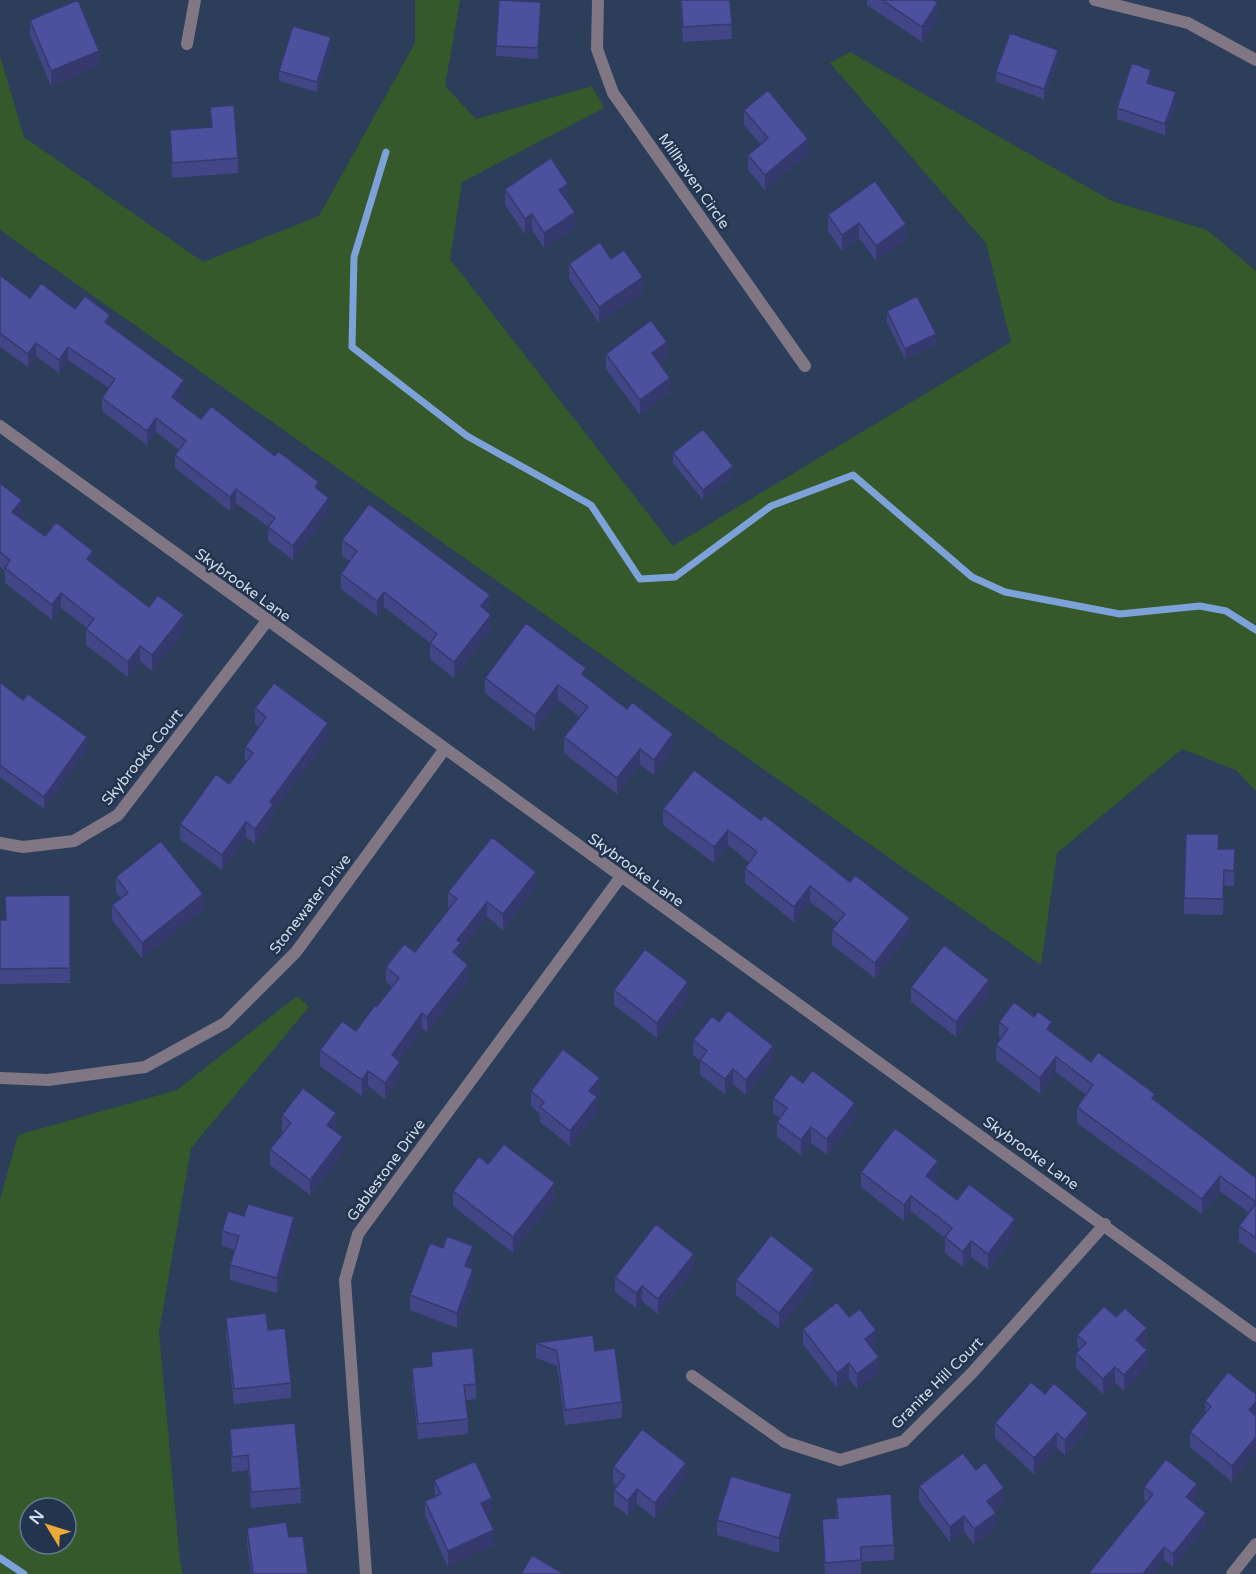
<svg xmlns="http://www.w3.org/2000/svg" width="1256" height="1574" font-family="'Varela Round',sans-serif">
<style>
.green{fill:#35592a;fill-rule:evenodd}
.lines{fill:none;stroke-linecap:round;stroke-linejoin:round}
.stream{stroke:#7da2da;stroke-width:7}
.minor{stroke:#817784;stroke-width:12}
.wall{fill:#424687}
.shaded-wall{fill:#36396e}
.building{fill:#4d519d;stroke:#36396e;stroke-width:1.5}
.labels{text-anchor:middle;stroke-width:5;stroke-linejoin:round;paint-order:stroke}
.street-label{font-size:15px;fill:#d0dbec;stroke:#22344e}
</style>
<rect width="100%" height="100%" fill="#2c3e59"/>
<!-- green -->
<path class="green" d="M415,0H460L445,86L476,119L592,86L604,108L462,182L450,259L673,546L1011,342L986,243L830,63L850,52L1112,201L1207,230L1256,271V791L1236,770L1182,749L1057,853L1041,965L0,230V56L24,137L203,262L319,216L415,43Z
M297,996L309,1007L191,1148L159,1332L180,1562L183,1574H0V1200L18,1135L177,1090ZM30,1508H66V1544H30Z"/>
<g class="lines">
<!-- stream -->
<path class="stream" d="M386,152L354,257L352,347L467,436L591,505L640,579L675,577L771,506L853,475L972,577L1005,592L1120,614L1200,606L1226,611L1256,630
M0,1558L24,1574"/>
<!-- minor -->
<path class="minor" d="M598,0L597,49L613,93L805,366
M1095,0L1188,23L1256,60
M187,44L195,0
M0,426L1256,1336
M0,843L23,847L74,841L118,815L267,621
M0,1078L48,1080L145,1067L225,1023L296,952L444,750
M692,1376L785,1442L840,1460L904,1441L972,1373L1105,1224
M366,1574L345,1280L358,1234L620,878
M1232,1574L1256,1544"/>
</g>
<!-- wall -->
<path class="wall" d="M680,0H730L732,39L683,42Z
M867,0H934L938,18L922,42L867,5Z
M541,12L538,59L496,56V46Z
M30,20L99,66L51,86L30,35Z
M331,47L317,92L279,81V71Z
M1058,60L1044,99L996,82V72Z
M1151,80L1150,84L1176,103L1165,135L1117,119V108Z
M210,107L238,158V173L172,178L170,130L211,127Z
M744,110L808,154L765,190L748,170V155L760,144L744,125Z
M505,189L568,199L566,200L575,228L544,248L532,230L525,234L505,205Z
M828,215L906,224V240L876,261L859,238L842,251L828,231Z
M611,259L643,292L599,323L569,279V264Z
M0,275L30,298L75,309L110,325L184,394L179,402L201,419L319,491L329,512L293,560L268,541V527L236,503L230,511L175,468V455L179,450L156,432L147,445L102,411V398L109,388L68,360L59,373L36,356L28,367L0,347Z
M887,311L936,344L905,359L887,322Z
M606,354L667,357L659,363L670,393L640,415L606,369Z
M673,453L733,476L703,500L673,463Z
M0,483L22,515L20,517L45,536L93,564L149,607L184,631L152,671L140,661L128,677L86,645V629L87,628L61,608L52,620L5,583V571L0,567Z
M342,540L490,610L488,612L491,630L454,678L430,659V643L384,607L377,616L341,589V574L350,561L342,556Z
M586,677L673,750L654,775L640,764L617,794L564,753V737L580,717L558,700L535,731L485,693V678Z
M0,682L87,749L44,809L0,777Z
M255,708L328,738L273,812V820L255,844L246,837L222,870L180,839V824L229,784L246,763L245,762V747L259,727L255,724Z
M694,770L910,933L875,978L832,945V930L838,923L810,902L794,922L745,883V868L749,862L728,845L714,863L663,825V809Z
M1219,849H1235L1234,886H1224L1223,915L1184,914V898Z
M116,877L203,910L142,958L112,920V905L121,899L116,892Z
M536,887L503,930L487,917L461,950L460,958L468,980L427,1032L422,1028L399,1060L400,1077L385,1099L368,1086L362,1096L320,1066V1050L356,1031L392,987L386,982V967L415,952L450,909L448,907V892Z
M70,895V983L0,984V920H6Z
M911,987L989,995L956,1037L911,1002Z
M614,990L688,997L657,1038L614,1005Z
M999,1022L1052,1033L1091,1062L1155,1101L1255,1177L1256,1176V1254L1239,1242V1226L1249,1213L1220,1191L1202,1214L1077,1123V1107L1086,1095L1056,1072L1040,1094L996,1060V1045L1001,1039L999,1037Z
M693,1040L773,1061L746,1095L733,1084L725,1094L700,1075V1061L693,1055Z
M803,1083L855,1118L827,1155L811,1143L801,1155L777,1137V1122L779,1118L773,1113V1098Z
M531,1091L600,1093L596,1097L597,1112L570,1146L540,1122V1114L531,1106Z
M282,1115L336,1129L334,1130L343,1153L310,1195L270,1165V1149L284,1132L282,1131Z
M488,1164L555,1198L513,1253L453,1206V1191Z
M861,1172L938,1177L934,1182L957,1200L1015,1235L988,1269L971,1257L963,1267L945,1253V1238L911,1211L904,1221L861,1187Z
M222,1231L294,1232L277,1293L230,1280V1265L235,1250L222,1246Z
M443,1248L473,1261L470,1268L473,1284L457,1328L410,1310V1295Z
M694,1269L658,1314L642,1301L636,1308L615,1292V1277Z
M736,1280L814,1284L779,1329L736,1295Z
M849,1317L876,1346L872,1349L879,1372L857,1389L849,1379L837,1388L803,1344V1329Z
M226,1318L268,1330L291,1383V1398L234,1404L226,1334Z
M1077,1335L1147,1344L1144,1347L1147,1365L1124,1391L1115,1382L1103,1394L1076,1368V1353L1078,1351Z
M536,1343L595,1351L622,1402V1418L565,1425L557,1366L536,1358Z
M431,1352L476,1384V1399L466,1400L468,1419V1434L418,1439L412,1384V1368L431,1366Z
M1045,1394L1088,1429L1065,1455L1057,1448L1034,1474L995,1438V1423Z
M1256,1394L1232,1482L1190,1447V1432L1205,1414V1401Z
M230,1429L301,1488V1503L251,1508L248,1470L232,1472L230,1444Z
M613,1467L686,1478L655,1518L637,1504L628,1516L614,1505V1490L617,1486L613,1482Z
M976,1470L1004,1503L994,1511L996,1528L974,1545L964,1531L950,1542L919,1501V1486Z
M434,1480L492,1513L487,1515L494,1545L448,1567L425,1516V1501L435,1497Z
M1144,1487L1197,1497L1193,1502L1206,1526L1173,1567L1164,1560L1146,1502L1144,1500Z
M836,1498L894,1545V1560L861,1562V1574H825L822,1519L836,1518Z
M792,1510L779,1553L717,1535V1520Z
M247,1528L289,1537L308,1574H251L247,1543Z"/>
<!-- shaded-wall -->
<path class="shaded-wall" d="M541,2V12L538,59V48Z
M938,2V18L922,42V27Z
M331,37V47L317,92V82Z
M1058,50V60L1044,99V89Z
M99,51V66L51,86V71Z
M1151,70V80L1147,93V83Z
M1176,92V103L1165,135V124Z
M808,139V154L765,190V175Z
M568,184V199L559,205V190Z
M575,212V228L544,248V233Z
M532,214V230L525,234V219Z
M859,223V238L842,251V235Z
M906,224V240L876,261V246Z
M643,277V292L599,323V307Z
M110,315V328L105,322Z
M936,334V344L905,359V349Z
M667,342V357L652,368V353Z
M36,343V356L28,367V354Z
M68,347V360L59,373V360Z
M670,378V393L640,415V400Z
M184,380V394L172,410V397Z
M156,418V432L147,445V431Z
M733,466V476L703,500V490Z
M319,482V495L315,487Z
M236,489V503L230,511V497Z
M329,498V512L293,560V546Z
M22,500V515L12,527V512Z
M93,551V566L87,559Z
M384,592V607L377,616V601Z
M61,593V608L52,620V605Z
M490,595V610L481,621V606Z
M184,615V631L152,671V655Z
M491,615V630L454,678V662Z
M140,646V661L128,677V662Z
M558,685V700L535,731V716Z
M328,723V738L273,812V820L255,844V829L270,802Z
M673,734V750L654,775V760Z
M87,737V749L44,809V797Z
M640,749V764L617,794V778Z
M246,822V837L222,870V855Z
M728,830V845L714,863V847Z
M536,872V887L503,930V914Z
M810,886V902L794,922V907Z
M203,894V910L142,958V943Z
M487,902V917L461,950V958L453,952L457,940Z
M910,918V933L875,978V963Z
M468,965V980L427,1032V1017Z
M989,980V995L956,1037V1022Z
M688,982V997L657,1038V1023Z
M422,1013V1028L392,1070V1055Z
M1052,1022V1037L1047,1029Z
M773,1046V1061L746,1095V1080Z
M1056,1057V1072L1040,1094V1078Z
M400,1062V1077L385,1099V1083Z
M733,1069V1084L725,1094V1079Z
M368,1071V1086L362,1096V1080Z
M600,1078V1093L589,1106V1091Z
M597,1097V1112L570,1146V1131Z
M855,1103V1118L827,1155V1139Z
M336,1113V1129L327,1140V1125Z
M811,1127V1143L801,1155V1140Z
M343,1137V1153L310,1195V1180Z
M938,1161V1177L926,1192V1176Z
M1220,1176V1191L1202,1214V1199Z
M555,1183V1198L513,1253V1237Z
M911,1196V1211L904,1221V1205Z
M294,1217V1232L277,1293V1278Z
M1015,1219V1235L988,1269V1254Z
M971,1241V1257L963,1267V1252Z
M473,1246V1261L465,1281V1266Z
M694,1254V1269L658,1314V1299Z
M473,1269V1284L457,1328V1313Z
M814,1269V1284L779,1329V1313Z
M642,1286V1301L636,1308V1293Z
M1147,1328V1344L1136,1355V1340Z
M876,1330V1346L865,1355V1339Z
M1147,1350V1365L1124,1391V1375Z
M879,1357V1372L857,1389V1374Z
M849,1363V1379L837,1388V1373Z
M1115,1367V1382L1103,1394V1379Z
M1256,1402V1417L1249,1410Z
M1088,1413V1429L1065,1455V1440Z
M1057,1433V1448L1034,1474V1458Z
M1256,1437V1452L1232,1482V1466Z
M686,1463V1478L655,1518V1503Z
M1197,1484V1497L1186,1510V1497Z
M1004,1488V1503L987,1516V1501Z
M637,1489V1504L628,1516V1501Z
M792,1494V1510L779,1553V1538Z
M492,1498V1513L481,1518V1503Z
M996,1513V1528L974,1545V1529Z
M1206,1513V1526L1173,1567V1554Z
M964,1516V1531L950,1542V1527Z
M494,1530V1545L448,1567V1551Z
M1164,1547V1560L1154,1574H1143Z"/>
<!-- building -->
<path class="building" d="M78,0L99,51L51,71L30,20Z
M499,0L541,2L538,48L496,46Z
M681,0H730L732,24L683,27Z
M882,0H934L938,2L922,27Z
M293,26L331,37L317,82L279,71Z
M1010,33L1058,50L1044,89L996,72Z
M1132,63L1151,70L1147,83L1176,92L1165,124L1117,108Z
M768,90L808,139L765,175L748,155L768,138L744,110Z
M234,105L238,158L172,163L170,130L212,127L210,107Z
M551,158L568,184L559,190L575,212L544,233L532,214L525,219L505,189Z
M875,181L906,224L876,246L859,223L842,235L828,215Z
M600,242L611,259L624,250L643,277L599,307L569,264Z
M0,275L30,298L41,283L75,309L85,296L110,315L105,322L184,380L172,397L201,419L211,406L275,456L278,451L319,482L315,487L329,498L293,546L268,527L275,518L236,489L230,497L175,455L186,441L156,418L147,431L102,398L115,379L68,347L59,360L36,343L28,354L0,333Z
M917,296L936,334L905,349L887,311Z
M651,320L667,342L652,353L670,378L640,400L606,354Z
M703,429L733,466L703,490L673,453Z
M0,483L22,500L12,512L45,536L56,522L93,551L87,559L149,607L158,595L184,615L152,655L140,646L128,662L86,629L94,619L61,593L52,605L5,568L10,560L0,552Z
M369,504L490,595L481,606L491,615L454,662L430,643L437,634L384,592L377,601L341,574L357,551L342,540Z
M526,623L586,668L582,674L627,709L632,702L673,734L654,760L640,749L617,778L564,737L588,707L558,685L535,716L485,678Z
M0,682L23,700L28,694L87,737L44,797L0,765Z
M274,683L328,723L270,802L273,805L255,829L246,822L222,855L180,824L216,774L229,784L253,753L245,747L266,717L255,708Z
M694,770L761,820L764,815L850,882L855,875L910,918L875,963L832,930L845,914L810,886L794,907L745,868L757,852L728,830L714,847L663,809Z
M1186,834H1219L1218,849H1235L1234,871L1224,870L1223,899L1184,898Z
M492,837L536,872L503,914L487,902L457,940L461,943L453,952L468,965L427,1017L422,1013L392,1055L400,1062L385,1083L368,1071L362,1080L320,1050L342,1021L356,1031L375,1005L377,1006L399,978L386,967L404,944L415,952L457,899L448,892Z
M161,841L203,894L142,943L112,905L128,893L116,877Z
M70,895V968L0,969V920H6L5,896Z
M944,945L989,980L956,1022L911,987Z
M645,949L688,982L657,1023L614,990Z
M1014,1002L1034,1017L1038,1011L1052,1022L1047,1029L1091,1062L1098,1052L1155,1094L1152,1098L1255,1177L1256,1176V1202L1220,1176L1202,1199L1077,1107L1093,1085L1056,1057L1040,1078L996,1045L1008,1029L999,1022Z
M728,1010L773,1046L746,1080L733,1069L725,1079L700,1060L707,1051L693,1040L712,1016L719,1022Z
M563,1049L600,1078L589,1091L597,1097L570,1131L540,1107L544,1102L531,1091Z
M812,1070L855,1103L827,1139L811,1127L801,1140L777,1122L787,1108L773,1098L791,1074L803,1083Z
M303,1088L336,1113L327,1125L343,1137L310,1180L270,1149L291,1123L282,1115Z
M895,1128L938,1161L926,1176L957,1200L969,1184L1015,1219L988,1254L971,1241L963,1252L945,1237L952,1228L911,1196L904,1205L861,1172Z
M504,1144L555,1183L513,1237L453,1191L479,1156L488,1164Z
M1256,1203V1238L1239,1226Z
M248,1204L294,1217L277,1278L230,1265L239,1236L222,1231L228,1211L244,1216Z
M656,1224L694,1254L658,1299L642,1286L636,1293L615,1277Z
M771,1235L814,1269L779,1313L736,1280Z
M447,1236L473,1246L465,1266L473,1269L457,1313L410,1295L430,1243L443,1248Z
M837,1302L849,1317L860,1309L876,1330L865,1339L879,1357L857,1374L849,1363L837,1373L803,1329Z
M1104,1306L1116,1317L1125,1308L1147,1328L1136,1340L1147,1350L1124,1375L1115,1367L1103,1379L1076,1353L1086,1343L1077,1335Z
M266,1313L268,1330L285,1328L291,1383L234,1389L226,1318Z
M593,1335L595,1351L615,1348L622,1402L565,1410L557,1351L536,1343Z
M473,1348L476,1384L464,1385L468,1419L418,1424L412,1368L432,1366L431,1352Z
M1228,1372L1256,1394V1402L1249,1410L1256,1416V1437L1232,1466L1190,1432L1211,1406L1205,1401Z
M1031,1382L1045,1394L1054,1383L1088,1413L1065,1440L1057,1433L1034,1458L995,1423Z
M295,1423L301,1488L251,1492L248,1455L232,1457L230,1429Z
M642,1429L686,1463L655,1503L637,1489L628,1501L614,1490L625,1476L613,1467Z
M963,1453L976,1470L985,1462L1004,1488L987,1501L996,1513L974,1529L964,1516L950,1527L919,1486Z
M1166,1459L1197,1484L1186,1497L1206,1513L1173,1554L1164,1547L1143,1574H1088L1153,1494L1144,1487Z
M475,1461L492,1498L481,1503L494,1530L448,1551L425,1501L441,1494L434,1480Z
M731,1476L792,1494L779,1538L717,1520Z
M891,1494L894,1545L861,1547V1560L825,1563L822,1519L838,1518L836,1498Z
M286,1522L289,1537L303,1536L308,1574H253L247,1528Z
M532,1555L564,1574H521Z"/>
<g class="labels">
<!-- street labels -->
<g class="street-label">
<text transform="translate(694 181) rotate(55)" y="5">Millhaven Circle</text>
<text transform="translate(243 585) rotate(36)" y="5">Skybrooke Lane</text>
<text transform="translate(142 757) rotate(-51)" y="5">Skybrooke Court</text>
<text transform="translate(636 870) rotate(36)" y="5">Skybrooke Lane</text>
<text transform="translate(310 904) rotate(-52)" y="5">Stonewater Drive</text>
<text transform="translate(1031 1153) rotate(36)" y="5">Skybrooke Lane</text>
<text transform="translate(386 1170) rotate(-54)" y="5">Gablestone Drive</text>
<text transform="translate(937 1383) rotate(-45)" y="5">Granite Hill Court</text>
</g>
</g>
<!-- north arrow -->
<g transform="translate(48 1526) rotate(308)"><circle r="28" fill="#22344e" stroke="#68778d" stroke-width="1.5"/>
<path d="M0-4.5L10 22L0 15L-10 22Z" fill="#e9ab38"/>
<text y="-9" font-size="16" font-weight="bold" text-anchor="middle" fill="#d0dbec">N</text>
</g>
</svg>
